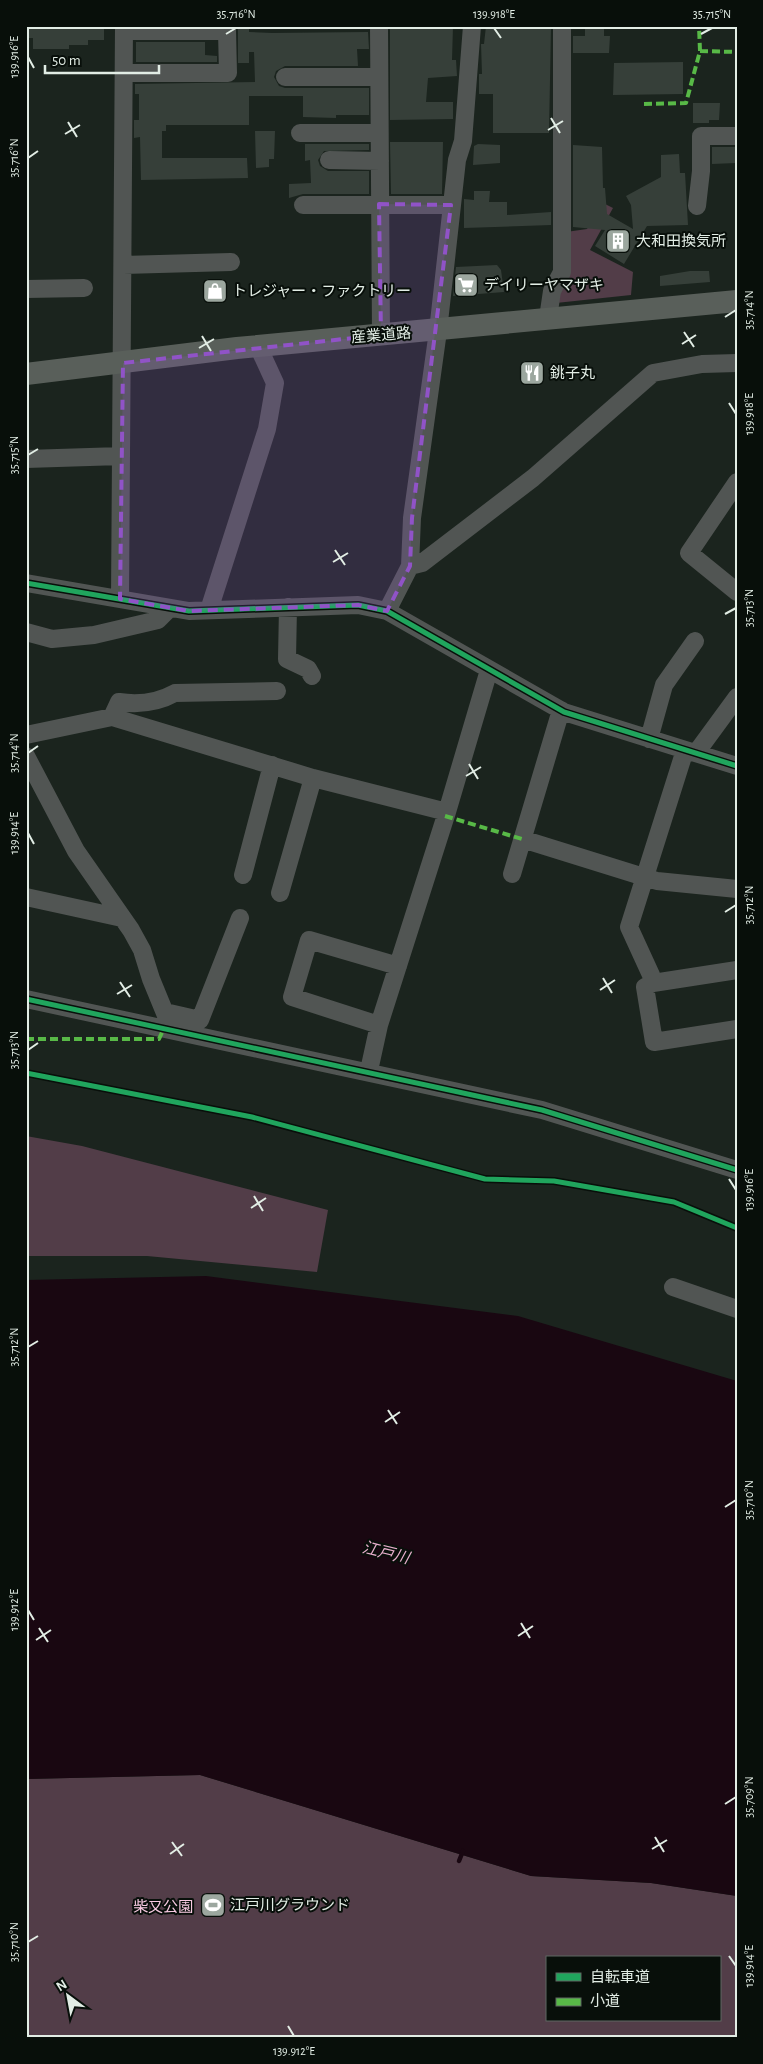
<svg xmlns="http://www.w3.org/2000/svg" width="763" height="2064" font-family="'Alegreya Sans','Noto Sans JP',sans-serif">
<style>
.green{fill:#523d48;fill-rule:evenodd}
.water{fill:#190711}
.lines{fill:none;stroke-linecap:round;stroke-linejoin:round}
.stream{stroke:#190711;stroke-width:4.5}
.building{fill:#363f39}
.minor{stroke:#515553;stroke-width:18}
.major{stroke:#595f5a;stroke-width:22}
.quiet{stroke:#58b947;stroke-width:4;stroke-dasharray:8 4;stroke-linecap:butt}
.cycleway-casing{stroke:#080f0a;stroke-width:8}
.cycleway{stroke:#20a55d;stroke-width:5}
.marked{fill:#9053c7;fill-opacity:0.2;stroke:#9053c7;stroke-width:4;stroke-dasharray:10 6;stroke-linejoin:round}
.ticks{fill:none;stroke:#e2ede5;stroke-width:2}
.labels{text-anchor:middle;stroke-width:4;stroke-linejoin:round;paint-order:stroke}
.poi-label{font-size:15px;fill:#e2ede5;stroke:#080f0a;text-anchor:start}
.street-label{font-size:15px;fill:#e2ede5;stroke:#080f0a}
.park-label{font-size:15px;fill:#f8cae2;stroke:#080f0a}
.water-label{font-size:16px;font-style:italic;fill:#e7aecc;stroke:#080f0a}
.neatline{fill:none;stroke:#e2ede5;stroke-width:2}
.ticks-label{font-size:12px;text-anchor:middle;fill:#e2ede5}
</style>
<rect width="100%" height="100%" fill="#1b241e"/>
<!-- green -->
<path class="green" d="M605,204L613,208L590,250L633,272L631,295L556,303L566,232L587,229L600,206Z
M26,1136L82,1146L328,1210L317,1272L147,1256H26Z
M200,1775L531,1876L651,1883L737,1896V2038H26V1779ZM547,1958H719V2020H547Z"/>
<!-- water -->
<path class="water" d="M206,1276L518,1316L737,1381V1896L651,1883L531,1876L200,1775L26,1779V1280Z"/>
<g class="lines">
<!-- stream -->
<path class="stream" d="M459,1861L463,1851"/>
</g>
<!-- building -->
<path class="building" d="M26,26H104V40H88V45H69V49H33V38H26Z
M238,26H249V32L272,33L368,32L369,49H357L358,66H285L276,71L274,77L279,86L285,88H369V115H336V118L303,117V96H249V125H166V131H162V158H247L248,178L141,180L140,137L134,138V120H139V94H135V84L255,82L254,52H249V63H238Z
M390,26H453L452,60H456L457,76L428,78L426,102H453V119L390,120Z
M486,26H551L549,133H493V94H479V74H482L481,44H484Z
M585,26H604V36H610L609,53H573V36H585Z
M136,42H205V55L217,56V62H136Z
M683,62V94L613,95L614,63Z
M693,103H720L719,120H709V123H693Z
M255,131H275L274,159H269V167L256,168Z
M390,142H443L442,194H391Z
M305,144H369V150L324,151L318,160L320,166L328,171H369V194H303L289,198V184L311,183L310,160L305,161Z
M478,144L500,145V163L473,165L474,146Z
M573,145L602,147L603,188H605L607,214L633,229L631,205L626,196L661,177V155L679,154L680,173H685L688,225L647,226L624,264L595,246L605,230L573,227Z
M712,147H735L736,163L712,164Z
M474,191H490L489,202H507V215L551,212V225L464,228V199L474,200Z
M497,265L501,270L504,292L453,296L456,267Z
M690,271H709L710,282L660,286V276Z"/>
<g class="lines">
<!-- minor -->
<path class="minor" d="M379,26L381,335
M124,73H228L227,31H124
M285,77H378
M300,133H379
M329,160L380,161
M303,205H451
M697,206L701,171V136H737
M123,265L231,262
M26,289L84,288
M548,318L552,291L562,272V26
M26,459L121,456
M737,482L689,553L737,592
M410,566L422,563L533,478L653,373L702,364L737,363
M26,583L189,611L358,605L387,611L564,712L737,766
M120,599L124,26
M288,607L287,659L308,669L312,676
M209,610L267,429L275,383L258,346
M387,611L410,566L412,518L438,331L457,160L463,141L472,26
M26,632L52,639L94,635L158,620L170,608
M112,717L119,702C139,705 157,703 175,693L277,691
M26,735L112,717L313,778L447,812
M649,739L664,685L695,641
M696,753L737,697
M26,756L76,851L131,930L142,950L151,979L167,1018L164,1028
M522,839L657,881L737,889
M512,874L561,710
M243,875L272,765
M280,893L313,778
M26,897L122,918
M737,970L653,983L645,987L654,1042L737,1029
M653,983L651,975L629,927L685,750
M26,999L542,1110L737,1170
M165,1012L200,1020L240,918
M379,1025L292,997L309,940L398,966
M370,1066L379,1025L447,812L489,670
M673,1287L737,1309"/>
<!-- major -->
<path class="major" d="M26,374L237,348L737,301"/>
<!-- quiet -->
<path class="quiet" d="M700,51L737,52
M644,104L686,103L700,51L699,26
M445,816L522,839
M26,1039H159L164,1028"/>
<defs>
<path id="cycleway" d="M26,583L189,611L358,605L387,611L564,712L737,766
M26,999L542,1110L737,1170
M26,1073L252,1117L485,1179L554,1181L674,1202L737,1228"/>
</defs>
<!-- cycleway casing -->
<use href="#cycleway" class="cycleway-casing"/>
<!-- cycleway -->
<use href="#cycleway" class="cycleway"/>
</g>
<!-- marked area -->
<path class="marked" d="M379,204L451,205L412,518L410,566L387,611L358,605L189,611L120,599L123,363L381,335Z"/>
<!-- ticks -->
<path class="ticks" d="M494,28L501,38M226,34L236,28M701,34L712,28M28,57L34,68M551,118L560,133M68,122L77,137M548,130L563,121M65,134L80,125M28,158L38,151M725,317L736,310M684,332L694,347M202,336L211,351M682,344L696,335M199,348L214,339M729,403L736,414M28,455L38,449M335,550L345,565M333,562L348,553M725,614L736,608M28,753L38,746M469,764L478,779M466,776L481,767M28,833L34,844M725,912L736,905M603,978L612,993M120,982L130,997M600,990L615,980M117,994L132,985M28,1050L38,1043M729,1179L736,1190M254,1196L263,1211M251,1208L266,1198M28,1347L38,1341M388,1410L397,1424M385,1422L400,1412M725,1507L736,1500M28,1610L34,1620M521,1623L530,1638M39,1628L48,1642M518,1636L533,1626M36,1640L51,1630M725,1804L736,1797M655,1837L664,1852M172,1842L182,1856M652,1849L667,1840M170,1854L184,1844M28,1942L38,1936M729,1956L736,1966M288,2026L294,2036"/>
<!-- icons -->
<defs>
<symbol id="building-square" viewBox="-11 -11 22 22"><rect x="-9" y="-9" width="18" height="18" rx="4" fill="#9ca79f" stroke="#080f0a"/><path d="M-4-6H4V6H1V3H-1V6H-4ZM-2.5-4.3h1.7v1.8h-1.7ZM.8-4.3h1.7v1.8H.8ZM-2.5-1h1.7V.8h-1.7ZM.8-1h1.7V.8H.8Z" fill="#fff"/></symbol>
<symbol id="supermarket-square" viewBox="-11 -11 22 22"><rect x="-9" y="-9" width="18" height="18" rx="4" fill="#9ca79f" stroke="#080f0a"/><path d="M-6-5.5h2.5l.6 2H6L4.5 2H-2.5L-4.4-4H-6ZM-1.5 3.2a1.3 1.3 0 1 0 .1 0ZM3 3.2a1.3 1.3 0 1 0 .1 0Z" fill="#fff"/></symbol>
<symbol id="shop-square" viewBox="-11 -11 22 22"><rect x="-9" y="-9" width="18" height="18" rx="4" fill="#9ca79f" stroke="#080f0a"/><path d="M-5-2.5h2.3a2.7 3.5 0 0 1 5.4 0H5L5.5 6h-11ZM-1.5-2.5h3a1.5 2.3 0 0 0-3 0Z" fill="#fff"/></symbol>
<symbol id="restaurant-square" viewBox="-11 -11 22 22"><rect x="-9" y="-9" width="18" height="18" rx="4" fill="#9ca79f" stroke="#080f0a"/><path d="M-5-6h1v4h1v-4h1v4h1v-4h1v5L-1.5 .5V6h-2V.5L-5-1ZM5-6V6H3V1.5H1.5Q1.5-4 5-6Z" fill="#fff"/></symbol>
<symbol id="stadium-square" viewBox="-11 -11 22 22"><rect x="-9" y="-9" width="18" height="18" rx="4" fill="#9ca79f" stroke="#080f0a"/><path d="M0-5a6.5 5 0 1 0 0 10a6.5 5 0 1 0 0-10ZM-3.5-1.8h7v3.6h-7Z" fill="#fff"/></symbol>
</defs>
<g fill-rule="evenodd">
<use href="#building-square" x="604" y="227" width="28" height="28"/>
<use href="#supermarket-square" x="452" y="271" width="28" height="28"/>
<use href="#shop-square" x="201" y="277" width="28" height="28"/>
<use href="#restaurant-square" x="518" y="359" width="28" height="28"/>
<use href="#stadium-square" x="199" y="1891" width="28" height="28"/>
</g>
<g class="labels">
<!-- poi labels -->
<g class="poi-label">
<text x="636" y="246">大和田換気所</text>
<text x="484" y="290">デイリーヤマザキ</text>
<text x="232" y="296">トレジャー・ファクトリー</text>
<text x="550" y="378">銚子丸</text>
<text x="230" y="1910">江戸川グラウンド</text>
</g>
<!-- street labels -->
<g class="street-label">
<text transform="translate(381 335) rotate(-5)" y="5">産業道路</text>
</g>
<!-- park labels -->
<g class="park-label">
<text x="163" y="1912">柴又公園</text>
</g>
<!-- water labels -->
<g class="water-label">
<text transform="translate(386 1552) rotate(14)" y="6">江戸川</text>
</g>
</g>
<!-- border -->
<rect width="763" height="2064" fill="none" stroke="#080f0a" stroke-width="55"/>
<!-- legend -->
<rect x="546" y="1956" width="175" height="65" fill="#080f0a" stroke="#5f6862"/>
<rect x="556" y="1973" width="25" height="8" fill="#20a55d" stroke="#5f6862"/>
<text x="590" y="1982" font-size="15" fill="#e2ede5">自転車道</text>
<rect x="556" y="1998" width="25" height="8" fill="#58b947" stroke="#5f6862"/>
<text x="590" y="2006" font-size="15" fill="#e2ede5">小道</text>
<!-- north arrow -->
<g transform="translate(68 1996) rotate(328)" stroke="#080f0a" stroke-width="4" paint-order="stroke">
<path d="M0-4L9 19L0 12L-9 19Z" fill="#e2ede5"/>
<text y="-8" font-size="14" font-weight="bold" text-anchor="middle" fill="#e2ede5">N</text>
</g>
<!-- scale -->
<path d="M45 65v8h114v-8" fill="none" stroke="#e2ede5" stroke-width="2.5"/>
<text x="52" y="65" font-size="15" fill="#e2ede5" stroke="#080f0a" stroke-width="4" paint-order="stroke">50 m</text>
<rect x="28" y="28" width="708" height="2008" class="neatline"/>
<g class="ticks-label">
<text x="236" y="18">35.716°N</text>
<text x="494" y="18">139.918°E</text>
<text x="712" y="18">35.715°N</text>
<text transform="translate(14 57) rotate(-90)" y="4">139.916°E</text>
<text transform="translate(14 158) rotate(-90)" y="4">35.716°N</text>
<text transform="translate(749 310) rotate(-90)" y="4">35.714°N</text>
<text transform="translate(749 414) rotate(-90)" y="4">139.918°E</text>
<text transform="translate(14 455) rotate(-90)" y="4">35.715°N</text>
<text transform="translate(749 608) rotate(-90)" y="4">35.713°N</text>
<text transform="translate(14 753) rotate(-90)" y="4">35.714°N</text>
<text transform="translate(14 833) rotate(-90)" y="4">139.914°E</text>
<text transform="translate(749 905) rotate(-90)" y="4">35.712°N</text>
<text transform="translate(14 1050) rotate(-90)" y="4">35.713°N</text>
<text transform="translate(749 1190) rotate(-90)" y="4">139.916°E</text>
<text transform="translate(14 1347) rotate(-90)" y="4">35.712°N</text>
<text transform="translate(749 1500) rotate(-90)" y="4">35.710°N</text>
<text transform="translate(14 1610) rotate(-90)" y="4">139.912°E</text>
<text transform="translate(749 1797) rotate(-90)" y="4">35.709°N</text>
<text transform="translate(14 1942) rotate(-90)" y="4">35.710°N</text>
<text transform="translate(749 1966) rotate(-90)" y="4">139.914°E</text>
<text x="294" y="2055">139.912°E</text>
</g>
</svg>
